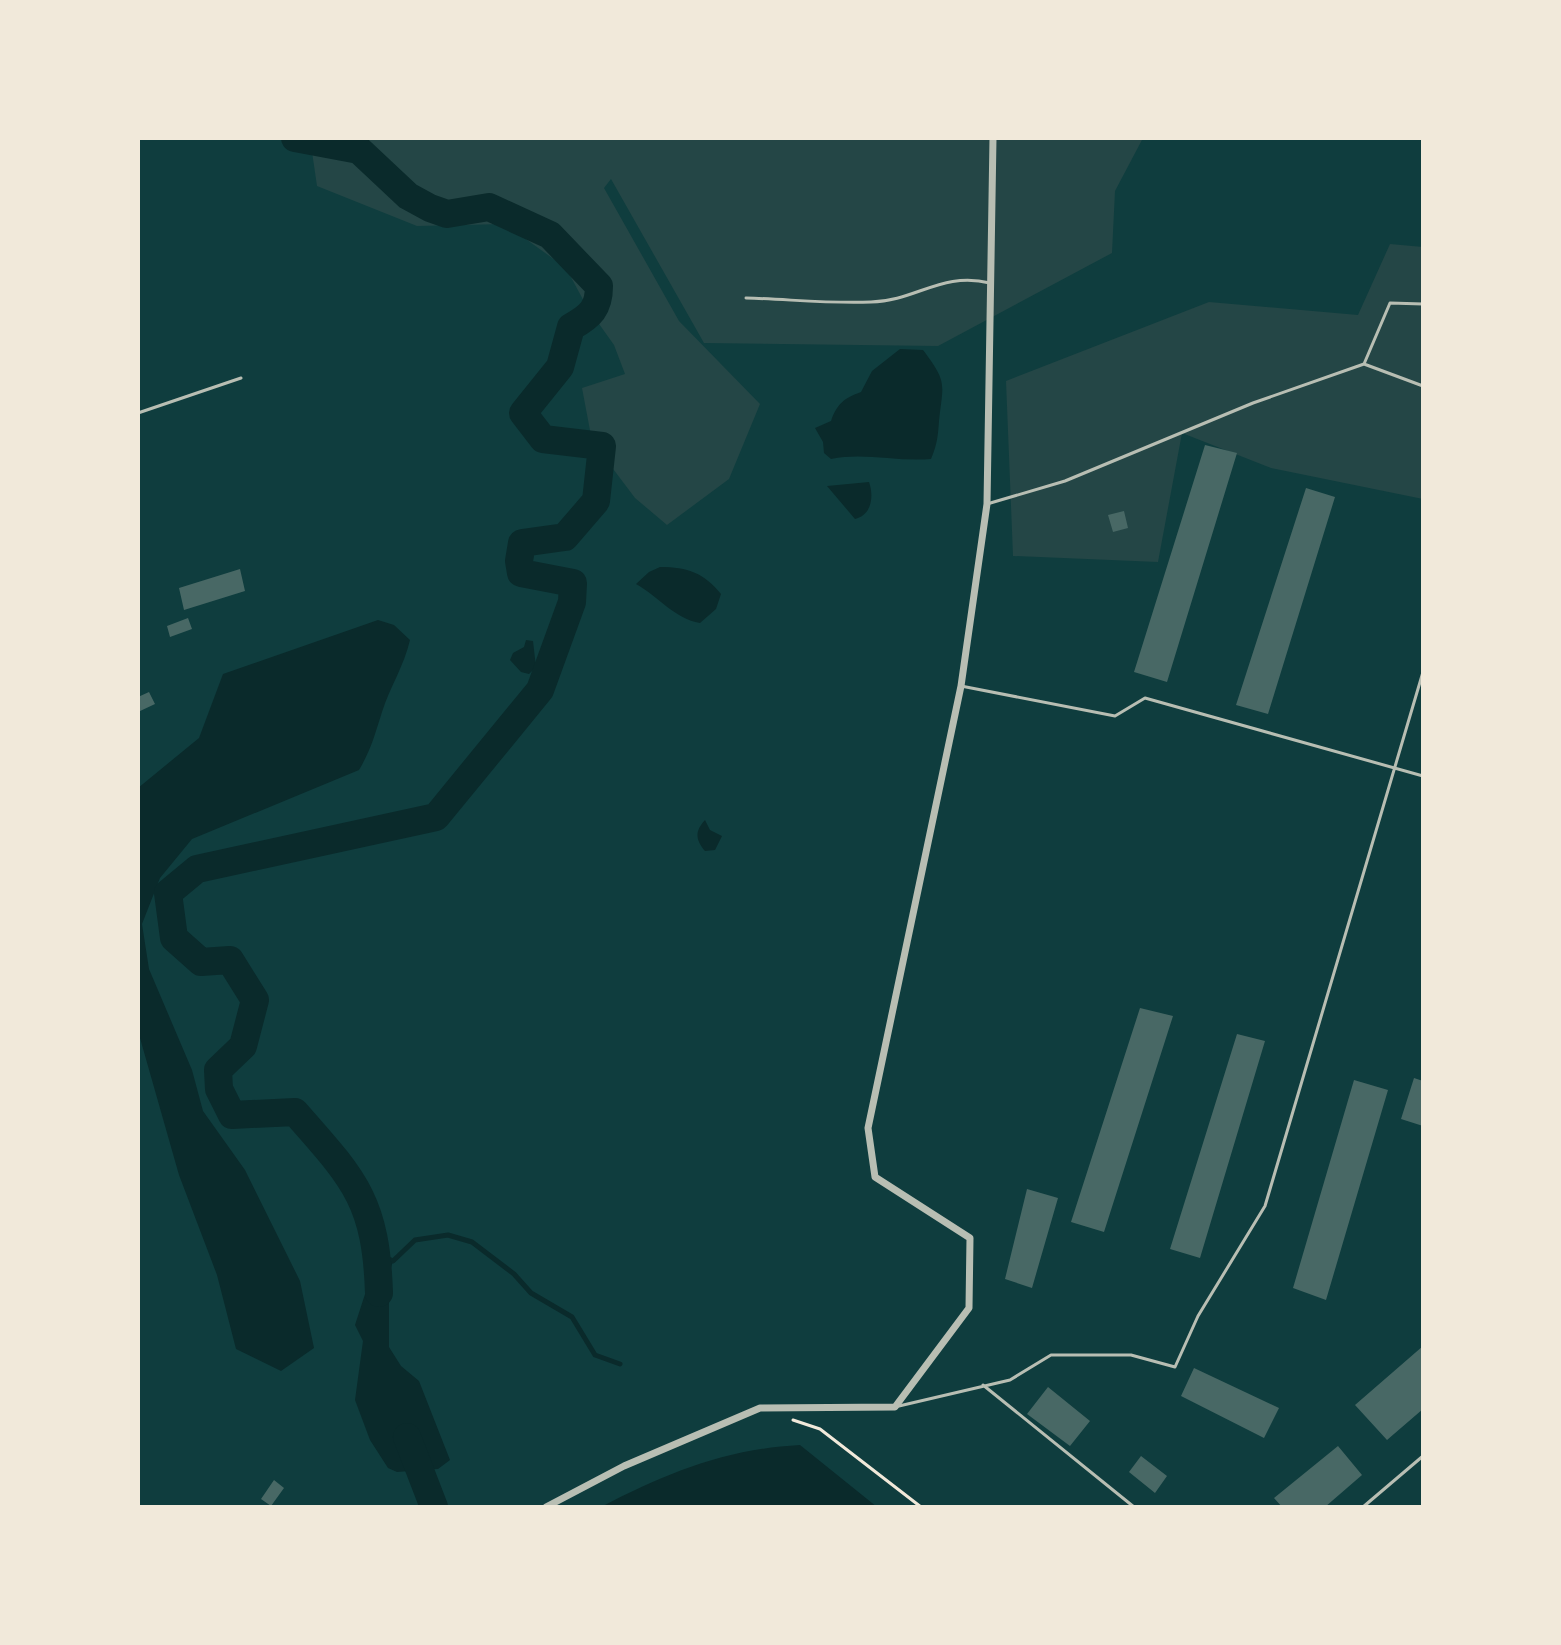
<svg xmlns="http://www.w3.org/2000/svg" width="1561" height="1645" font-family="Helvetica,sans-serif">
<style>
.green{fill:#244646}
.water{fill:#0a2a2b}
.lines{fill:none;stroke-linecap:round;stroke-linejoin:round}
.stream{stroke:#0a2a2b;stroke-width:5}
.river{stroke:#0a2a2b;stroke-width:28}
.building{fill:#486865}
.path{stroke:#f1e9da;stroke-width:3}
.service{stroke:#b8beb3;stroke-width:3}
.minor{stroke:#b8beb3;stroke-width:7}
</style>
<rect width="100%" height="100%" fill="#0f3d3e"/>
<!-- green -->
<path class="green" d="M310,138H1143L1115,191L1112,253L938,346L704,343L611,179L604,188L679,321L760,404L729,479L667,525L635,498L592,441L582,388L625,374L614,345L587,307L566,268L505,224L417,226L317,186Z
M1390,244L1423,247V499L1271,468L1182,433L1158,562L1013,556L1006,381L1209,302L1358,315Z"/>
<!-- water -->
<path class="water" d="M900,349L923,350C948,383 943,383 939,421C938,436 937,445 931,459C897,462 864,452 831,459L824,453L823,442L815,428L831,421C837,404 844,398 861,392L872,371Z
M869,482C874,496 872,515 855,519L827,486Z
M660,567C688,567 704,573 721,594L716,609L700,623C675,619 659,597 636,584L649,572Z
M378,620L394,625L410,640C404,666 390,687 382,712C375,734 371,750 359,770L192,839L160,878L142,924L149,969L192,1070L203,1111L245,1170L300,1281L314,1348L281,1371L236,1349L217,1275L179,1175L138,1031V788L199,738L223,674Z
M526,640L533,641L536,667L529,674L521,672L510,660L513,653L524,647Z
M705,820L710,830L722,836L715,850L705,851C695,839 695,831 705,820Z
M378,1254L393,1261L389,1275V1347L401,1366L419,1381L450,1460L438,1469L397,1472L388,1468L370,1440L355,1400L363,1341L355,1325Z
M800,1445L877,1507H601C667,1473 725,1449 800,1445Z"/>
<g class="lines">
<!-- stream -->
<path class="stream" d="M378,1254L393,1261L415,1240L448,1235L472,1242L514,1274L531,1293L572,1317L595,1355L620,1364"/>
<!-- river -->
<path class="river" d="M295,138L359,150L408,196L430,208L447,214L489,207L550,235L599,286C599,308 591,316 571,327L560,367L523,413L543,439L602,446L596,501L565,537L522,543L519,561L521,573L573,583L572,602L540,690L436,817L197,869L168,893L174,938L201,962L230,960L255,1000L243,1046L218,1070L219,1089L232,1115L295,1112C354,1179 376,1200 379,1293
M407,1437L434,1507"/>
</g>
<!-- building -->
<path class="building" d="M1205,445L1237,453L1167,682L1134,672Z
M1306,488L1335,497L1268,714L1236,705Z
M1124,511L1128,528L1113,532L1108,515Z
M240,569L245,591L184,610L179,588Z
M188,618L192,629L170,637L167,626Z
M149,692L155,704L138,712V697Z
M1140,1008L1173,1016L1104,1232L1071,1222Z
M1237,1034L1265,1041L1200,1258L1170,1249Z
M1414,1078L1423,1081V1126L1401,1119Z
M1354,1080L1388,1090L1326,1300L1293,1288Z
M1027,1189L1058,1198L1032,1288L1005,1279Z
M1423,1346V1409L1387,1440L1355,1405Z
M1194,1368L1279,1408L1264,1438L1181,1396Z
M1048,1387L1090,1421L1070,1446L1027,1414Z
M1338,1446L1362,1475L1325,1507H1282L1274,1498Z
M1141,1456L1167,1476L1155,1493L1129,1472Z
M274,1480L284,1488L271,1506L261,1499Z"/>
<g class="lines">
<!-- path -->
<path class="path" d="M793,1420L820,1429L921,1507"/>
<!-- service -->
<path class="service" d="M746,298C787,299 830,304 871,302C916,301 942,271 990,283
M1364,364L1390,303L1423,304
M138,413L241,378
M987,504L1065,481L1253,403L1364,364L1423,386
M961,686L1115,716L1145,698L1423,776
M983,1385L1134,1507
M899,1406L1010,1380L1051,1355H1131L1175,1367L1198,1316L1265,1206L1423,672
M1363,1507L1423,1456"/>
<!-- minor -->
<path class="minor" d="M546,1507L624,1466L760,1408L895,1407L969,1308L970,1238L875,1177L868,1128L961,686L987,504L993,138"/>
</g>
<!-- border -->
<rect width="1561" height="1645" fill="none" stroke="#f1e9da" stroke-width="280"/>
</svg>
